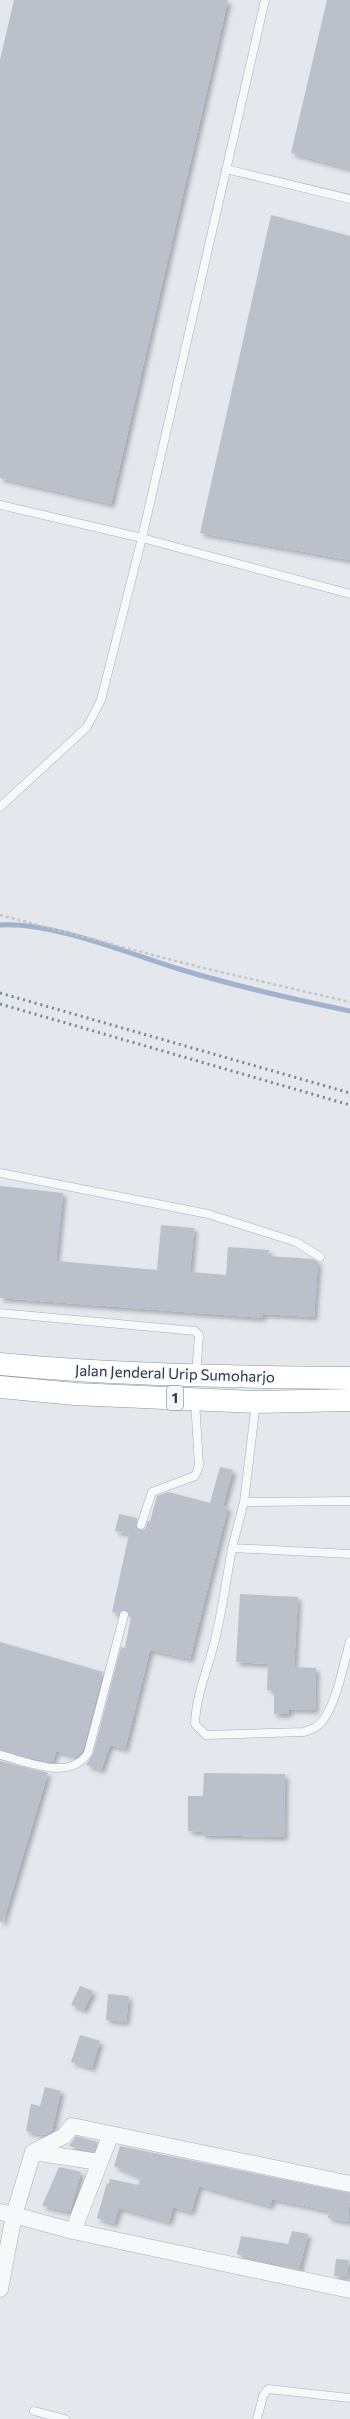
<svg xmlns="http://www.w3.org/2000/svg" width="350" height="2419" font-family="Commissioner,sans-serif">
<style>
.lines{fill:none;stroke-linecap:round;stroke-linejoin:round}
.stream{stroke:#9fb4cc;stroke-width:5}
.building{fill:#bbc0ca;filter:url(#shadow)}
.service-casing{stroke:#a9aeb7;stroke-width:9}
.minor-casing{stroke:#a9aeb7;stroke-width:17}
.trunk-casing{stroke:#8b94a3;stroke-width:23}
.path{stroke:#c2c5cb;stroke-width:2.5;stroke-dasharray:3 3;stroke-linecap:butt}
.service{stroke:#f7f8fa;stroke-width:8}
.minor{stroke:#f7f8fa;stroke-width:16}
.trunk{stroke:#fff;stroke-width:22}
.rail{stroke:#7d8696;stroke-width:3;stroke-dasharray:2 4;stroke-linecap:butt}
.labels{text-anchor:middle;stroke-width:3;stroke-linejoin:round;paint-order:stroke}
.shield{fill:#f4f6f9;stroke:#676e7b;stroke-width:1}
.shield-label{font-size:14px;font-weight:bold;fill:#2b3445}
.street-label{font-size:15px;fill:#2b3445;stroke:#f4f6f9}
</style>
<defs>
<filter id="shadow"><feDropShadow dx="3.5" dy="3.5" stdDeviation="2" flood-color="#0004"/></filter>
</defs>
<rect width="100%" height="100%" fill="#e4e7ec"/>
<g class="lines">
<!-- stream -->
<path class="stream" d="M0,925C53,922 127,953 179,969C235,986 292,999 350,1011"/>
</g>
<!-- building -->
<path class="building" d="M14,0H228L111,504L0,478V60Z
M327,0H350V169L291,153Z
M271,215L350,236V560L200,533Z
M0,1186L63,1193L56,1261L157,1270L161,1225L194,1228L190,1272L226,1275L228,1247L269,1250L268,1256L313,1259L318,1262L314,1317L263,1314L262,1318L0,1298Z
M220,1467L233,1470L223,1506L228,1507L190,1659L150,1650L125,1749L110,1745L101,1770L86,1765L93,1754L121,1647L125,1648L131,1617L125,1610L119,1614L112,1612L129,1534L115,1531L119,1514L137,1518L136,1526L142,1530L145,1529L148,1521H150L157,1496L168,1492L210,1503Z
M240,1594L298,1597L294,1667L316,1668L315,1710L289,1709V1714H274V1690H267L268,1664L236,1662Z
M0,1642L103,1672L83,1750L77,1757L56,1751L53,1761L48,1762L0,1750Z
M0,1761L48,1773L3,1922H0Z
M204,1773L285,1774L284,1837L202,1835V1832L188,1831V1796H203Z
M80,1986L93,1991L84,2010L71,2005Z
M108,1994L129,1996L126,2022L106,2020Z
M80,2035L100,2041L92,2068L71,2062Z
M45,2087L61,2091L52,2131L45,2135L26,2131L31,2104L40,2106Z
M76,2136L98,2142L94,2152L69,2146Z
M120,2146L350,2193L348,2222L328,2218L329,2211L272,2199L270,2206L199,2186L191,2212L173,2207L169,2222L119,2208L114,2224L97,2218L107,2183L109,2184L110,2179L138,2185L141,2178L114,2166Z
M59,2167L81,2172L70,2212L42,2206Z
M292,2231L308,2234L299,2270L237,2254L241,2236L288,2244Z
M336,2259L349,2260L347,2277L334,2276Z"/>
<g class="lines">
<defs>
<path id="service" d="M226,169L350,199
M0,505L142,538L265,0
M0,807L87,727L101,700L142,538L350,594
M0,1173L208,1214L296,1242L320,1257
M0,1313L195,1331L199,1335L196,1375
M256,1402L244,1502L232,1548L350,1554
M244,1502L350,1501
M141,1525L152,1492L195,1476L199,1466L195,1400
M232,1548C226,1581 222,1613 214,1644C207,1671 196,1696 195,1724L206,1735L304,1732C308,1730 313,1729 316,1727C335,1715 344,1662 350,1641
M0,1755C26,1761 70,1782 88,1753L124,1615
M34,2411L65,2419
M257,2419L263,2396L268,2389L350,2398"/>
<path id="minor" d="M33,2152L99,2162
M0,2212L14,2215L33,2152L64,2136L72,2126L350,2184
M73,2231L111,2134
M0,2289L14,2215L73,2231L350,2290"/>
<path id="trunk" d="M0,1364C117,1375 233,1377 350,1378
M0,1387L75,1394L256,1402L350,1400"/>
</defs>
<!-- service casing -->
<use href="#service" class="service-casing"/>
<!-- minor casing -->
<use href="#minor" class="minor-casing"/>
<!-- trunk casing -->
<use href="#trunk" class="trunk-casing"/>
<!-- path -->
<path class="path" d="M0,915L199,967L350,1002"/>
<!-- service -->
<use href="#service" class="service"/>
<!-- minor -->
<use href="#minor" class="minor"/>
<!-- trunk -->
<use href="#trunk" class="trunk"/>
<!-- rail -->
<path class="rail" d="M0,993L350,1093
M0,1004L350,1105"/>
</g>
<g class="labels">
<!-- shield labels -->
<rect class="shield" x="167" y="1386" width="16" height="24" rx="3"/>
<g class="shield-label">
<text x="175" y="1403">1</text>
</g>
<!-- street labels -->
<g class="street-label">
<text transform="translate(175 1374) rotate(2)" y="5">Jalan Jenderal Urip Sumoharjo</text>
</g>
</g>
</svg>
